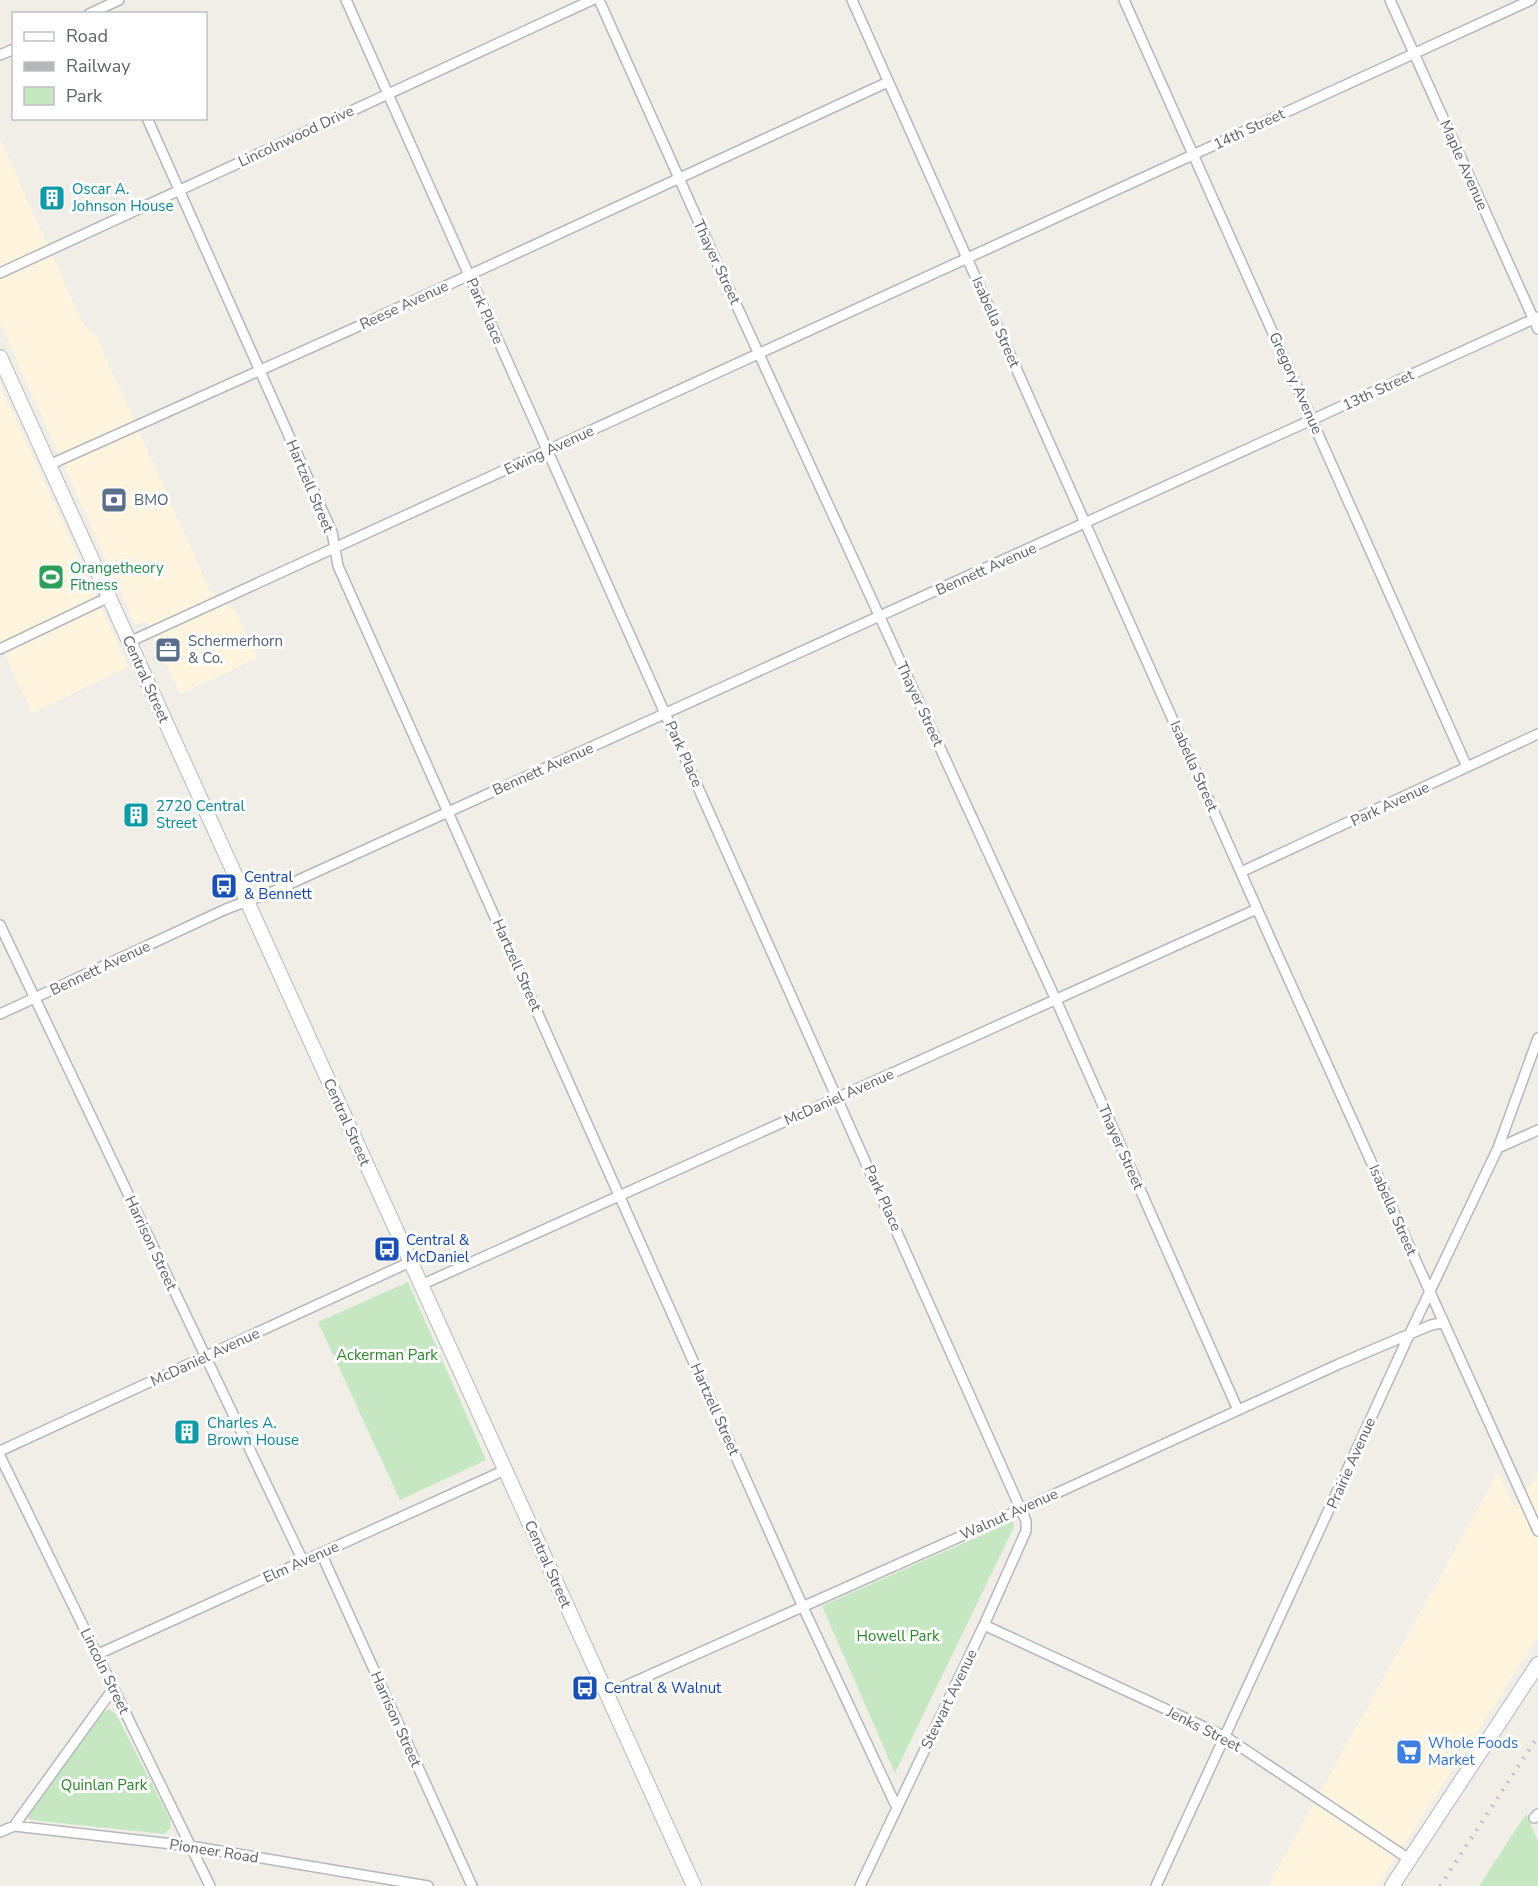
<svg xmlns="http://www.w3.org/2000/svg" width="1538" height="1886" font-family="'Nunito Sans',sans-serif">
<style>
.commercial{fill:#fff5de}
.green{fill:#c5e8c3}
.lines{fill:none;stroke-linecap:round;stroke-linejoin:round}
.street-casing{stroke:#b4b7bb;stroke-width:12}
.secondary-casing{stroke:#b5b9be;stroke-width:16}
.street{stroke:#fff;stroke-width:9}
.secondary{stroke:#fff;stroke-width:14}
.rail{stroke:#b5b6b7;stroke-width:4;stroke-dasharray:1.5 8;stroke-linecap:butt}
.labels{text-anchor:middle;stroke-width:6;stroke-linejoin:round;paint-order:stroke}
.street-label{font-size:15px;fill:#5e6367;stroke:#fff}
.culture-label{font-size:15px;fill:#0d838f;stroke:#fff;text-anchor:start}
.service-label{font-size:15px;fill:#4e5e75;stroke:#fff;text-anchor:start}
.leisure-label{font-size:15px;fill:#27864d;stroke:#fff;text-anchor:start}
.transit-label{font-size:15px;fill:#164399;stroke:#fff;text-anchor:start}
.park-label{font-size:15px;fill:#328232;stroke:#fff}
.shop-label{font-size:15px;fill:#366cbe;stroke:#fff;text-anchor:start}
</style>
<rect width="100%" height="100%" fill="#f0eee7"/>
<!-- commercial -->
<path class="commercial" d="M0,139L83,324L97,338L209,589L235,612L257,658L180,694L146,620L135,625L0,322Z
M0,385L128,667L32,713L0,644Z
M1498,1473L1515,1509L1538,1473V1637L1377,1886H1268Z"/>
<!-- green -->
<path class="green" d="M408,1282L486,1460L400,1500L318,1322Z
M1013,1521L1014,1527L895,1773L822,1606Z
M109,1709L116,1714L170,1819L171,1828L164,1834L31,1820L28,1818V1815L101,1714Z
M1526,1814L1538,1841V1886H1479Z"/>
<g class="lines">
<defs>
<path id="street" d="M346,0L1026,1521V1531L984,1625L860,1886
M599,0L718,265L1056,1000L1238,1410
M852,0L1275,949L1538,1531
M1124,0L1467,767
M1390,0L1538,329
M89,14L119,0
M0,55L14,49
M147,118L332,532L338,566L803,1607L897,1808
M0,273L592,0
M49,465L350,330L888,82
M129,642L1531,0
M0,649L109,597
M1241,872L1538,734
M0,925L303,1561
M0,1014L226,909L272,892L1538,317
M1498,1148L1538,1130
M421,1285L1257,909
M0,1451L410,1262
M0,1456L210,1886
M321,1553L472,1886
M984,1625L1226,1737L1409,1859
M96,1655L505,1470
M607,1694L1022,1509L1339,1364L1431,1325L1441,1323L1445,1325
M1534,1818L1538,1814
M14,1826L113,1689
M0,1832L14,1826L190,1846L428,1886
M1156,1886L1410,1333L1498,1148L1538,1038"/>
<path id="secondary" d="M0,357L694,1886
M1392,1886L1538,1664"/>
</defs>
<!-- street casing -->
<use href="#street" class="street-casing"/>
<!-- secondary casing -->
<use href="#secondary" class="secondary-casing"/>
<!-- street -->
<use href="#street" class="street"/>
<!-- secondary -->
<use href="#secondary" class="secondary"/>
<!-- rail -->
<path class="rail" d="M1440,1886L1538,1736"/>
</g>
<!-- icons -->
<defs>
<symbol id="building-square" viewBox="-11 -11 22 22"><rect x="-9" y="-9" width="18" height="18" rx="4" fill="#0f9aa8" stroke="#fff"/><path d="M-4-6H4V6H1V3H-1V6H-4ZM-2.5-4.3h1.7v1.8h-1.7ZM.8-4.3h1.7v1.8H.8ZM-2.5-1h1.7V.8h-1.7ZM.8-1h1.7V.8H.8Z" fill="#fff"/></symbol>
<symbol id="bank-square" viewBox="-11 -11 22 22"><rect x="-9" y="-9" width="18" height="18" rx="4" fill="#5c6f8a" stroke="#fff"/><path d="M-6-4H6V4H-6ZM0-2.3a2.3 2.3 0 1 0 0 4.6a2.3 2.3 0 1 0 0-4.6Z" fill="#fff"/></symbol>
<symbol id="stadium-square" viewBox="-11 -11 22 22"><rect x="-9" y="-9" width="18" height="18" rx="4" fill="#2e9e5b" stroke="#fff"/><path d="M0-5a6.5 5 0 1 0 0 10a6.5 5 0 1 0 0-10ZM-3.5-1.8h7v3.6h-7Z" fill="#fff"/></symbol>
<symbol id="office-square" viewBox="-11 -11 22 22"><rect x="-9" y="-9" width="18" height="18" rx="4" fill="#5c6f8a" stroke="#fff"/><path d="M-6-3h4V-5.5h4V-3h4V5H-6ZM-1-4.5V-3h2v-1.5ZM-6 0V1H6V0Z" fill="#fff"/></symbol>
<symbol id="bus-square" viewBox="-11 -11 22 22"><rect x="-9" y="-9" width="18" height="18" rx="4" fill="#1a4fb4" stroke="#fff"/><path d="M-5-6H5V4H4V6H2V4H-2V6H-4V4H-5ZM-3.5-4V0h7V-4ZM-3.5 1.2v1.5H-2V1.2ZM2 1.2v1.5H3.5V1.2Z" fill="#fff"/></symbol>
<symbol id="supermarket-square" viewBox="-11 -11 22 22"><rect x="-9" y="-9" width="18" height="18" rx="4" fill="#3f7fe0" stroke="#fff"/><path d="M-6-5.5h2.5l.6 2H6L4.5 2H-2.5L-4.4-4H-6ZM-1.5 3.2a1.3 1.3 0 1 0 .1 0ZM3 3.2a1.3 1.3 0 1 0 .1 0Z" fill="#fff"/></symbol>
</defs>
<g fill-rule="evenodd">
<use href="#building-square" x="37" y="183" width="30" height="30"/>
<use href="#bank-square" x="99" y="485" width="30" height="30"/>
<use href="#stadium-square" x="36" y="562" width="30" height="30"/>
<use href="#office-square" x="153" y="635" width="30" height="30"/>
<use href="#building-square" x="121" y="800" width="30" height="30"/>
<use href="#bus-square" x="209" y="871" width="30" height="30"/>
<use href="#bus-square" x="372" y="1234" width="30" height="30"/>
<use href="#building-square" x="172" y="1417" width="30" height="30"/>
<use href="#bus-square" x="570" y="1673" width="30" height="30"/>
<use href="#supermarket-square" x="1394" y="1737" width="30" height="30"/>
</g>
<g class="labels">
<!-- street labels -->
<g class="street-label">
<text transform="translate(1249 129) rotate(-25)" y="5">14th Street</text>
<text transform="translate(296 136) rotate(-25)" y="5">Lincolnwood Drive</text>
<text transform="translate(1464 165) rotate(66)" y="5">Maple Avenue</text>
<text transform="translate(717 262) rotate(65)" y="5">Thayer Street</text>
<text transform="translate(404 305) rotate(-25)" y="5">Reese Avenue</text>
<text transform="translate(485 311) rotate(66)" y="5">Park Place</text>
<text transform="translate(996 322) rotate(66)" y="5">Isabella Street</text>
<text transform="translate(1296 383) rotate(66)" y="5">Gregory Avenue</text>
<text transform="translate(1378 390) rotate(-25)" y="5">13th Street</text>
<text transform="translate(549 450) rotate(-25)" y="5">Ewing Avenue</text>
<text transform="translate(310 486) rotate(67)" y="5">Hartzell Street</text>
<text transform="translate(986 569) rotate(-24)" y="5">Bennett Avenue</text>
<text transform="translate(146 679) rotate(66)" y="5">Central Street</text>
<text transform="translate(920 704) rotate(65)" y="5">Thayer Street</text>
<text transform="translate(684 754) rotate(66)" y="5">Park Place</text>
<text transform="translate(1194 766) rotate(66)" y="5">Isabella Street</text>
<text transform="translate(543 769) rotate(-24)" y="5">Bennett Avenue</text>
<text transform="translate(1390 804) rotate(-25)" y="5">Park Avenue</text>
<text transform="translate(517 965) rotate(66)" y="5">Hartzell Street</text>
<text transform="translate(100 968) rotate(-25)" y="5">Bennett Avenue</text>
<text transform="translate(839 1097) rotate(-24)" y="5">McDaniel Avenue</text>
<text transform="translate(347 1122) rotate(66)" y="5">Central Street</text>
<text transform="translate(1121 1147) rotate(66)" y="5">Thayer Street</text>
<text transform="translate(883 1198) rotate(66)" y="5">Park Place</text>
<text transform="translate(1393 1210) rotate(66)" y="5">Isabella Street</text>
<text transform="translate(151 1243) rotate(65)" y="5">Harrison Street</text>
<text transform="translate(205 1357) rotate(-25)" y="5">McDaniel Avenue</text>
<text transform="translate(715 1409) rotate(66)" y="5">Hartzell Street</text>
<text transform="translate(1351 1463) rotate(-66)" y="5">Prairie Avenue</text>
<text transform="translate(1009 1514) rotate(-24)" y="5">Walnut Avenue</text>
<text transform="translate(301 1562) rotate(-24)" y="5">Elm Avenue</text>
<text transform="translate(548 1564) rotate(66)" y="5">Central Street</text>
<text transform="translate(105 1671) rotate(64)" y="5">Lincoln Street</text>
<text transform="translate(949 1699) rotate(-64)" y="5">Stewart Avenue</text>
<text transform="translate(396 1719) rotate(66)" y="5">Harrison Street</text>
<text transform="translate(1204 1729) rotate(27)" y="5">Jenks Street</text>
<text transform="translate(214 1851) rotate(9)" y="5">Pioneer Road</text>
</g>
<!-- culture labels -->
<g class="culture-label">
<text x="72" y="194">Oscar A.<tspan x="72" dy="17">Johnson House</tspan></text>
<text x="156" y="811">2720 Central<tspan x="156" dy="17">Street</tspan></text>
<text x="207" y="1428">Charles A.<tspan x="207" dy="17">Brown House</tspan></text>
</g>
<!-- service labels -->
<g class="service-label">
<text x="134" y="505">BMO</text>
<text x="188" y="646">Schermerhorn<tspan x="188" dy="17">&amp; Co.</tspan></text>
</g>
<!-- leisure labels -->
<g class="leisure-label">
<text x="70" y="573">Orangetheory<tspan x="70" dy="17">Fitness</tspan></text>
</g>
<!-- transit labels -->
<g class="transit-label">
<text x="244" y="882">Central<tspan x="244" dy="17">&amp; Bennett</tspan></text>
<text x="406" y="1245">Central &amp;<tspan x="406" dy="17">McDaniel</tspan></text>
<text x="604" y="1693">Central &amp; Walnut</text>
</g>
<!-- park labels -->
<g class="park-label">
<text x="387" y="1360">Ackerman Park</text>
<text x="898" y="1641">Howell Park</text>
<text x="104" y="1790">Quinlan Park</text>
</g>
<!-- shop labels -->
<g class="shop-label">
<text x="1428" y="1748">Whole Foods<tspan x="1428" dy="17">Market</tspan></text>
</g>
</g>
<!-- legend -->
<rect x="12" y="12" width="195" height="108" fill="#ffffff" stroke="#bfc1c2" stroke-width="1.5"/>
<rect x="24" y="32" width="30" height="9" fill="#ffffff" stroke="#bfc1c2" stroke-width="1.5"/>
<text x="66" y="42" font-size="18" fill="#5e6367">Road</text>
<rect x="24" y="62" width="30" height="9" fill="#b5b6b7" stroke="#bfc1c2" stroke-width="1.5"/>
<text x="66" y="72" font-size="18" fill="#5e6367">Railway</text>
<rect x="24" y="87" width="30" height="18" fill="#c5e8c3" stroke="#bfc1c2" stroke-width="1.5"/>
<text x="66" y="102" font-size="18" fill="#5e6367">Park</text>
</svg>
